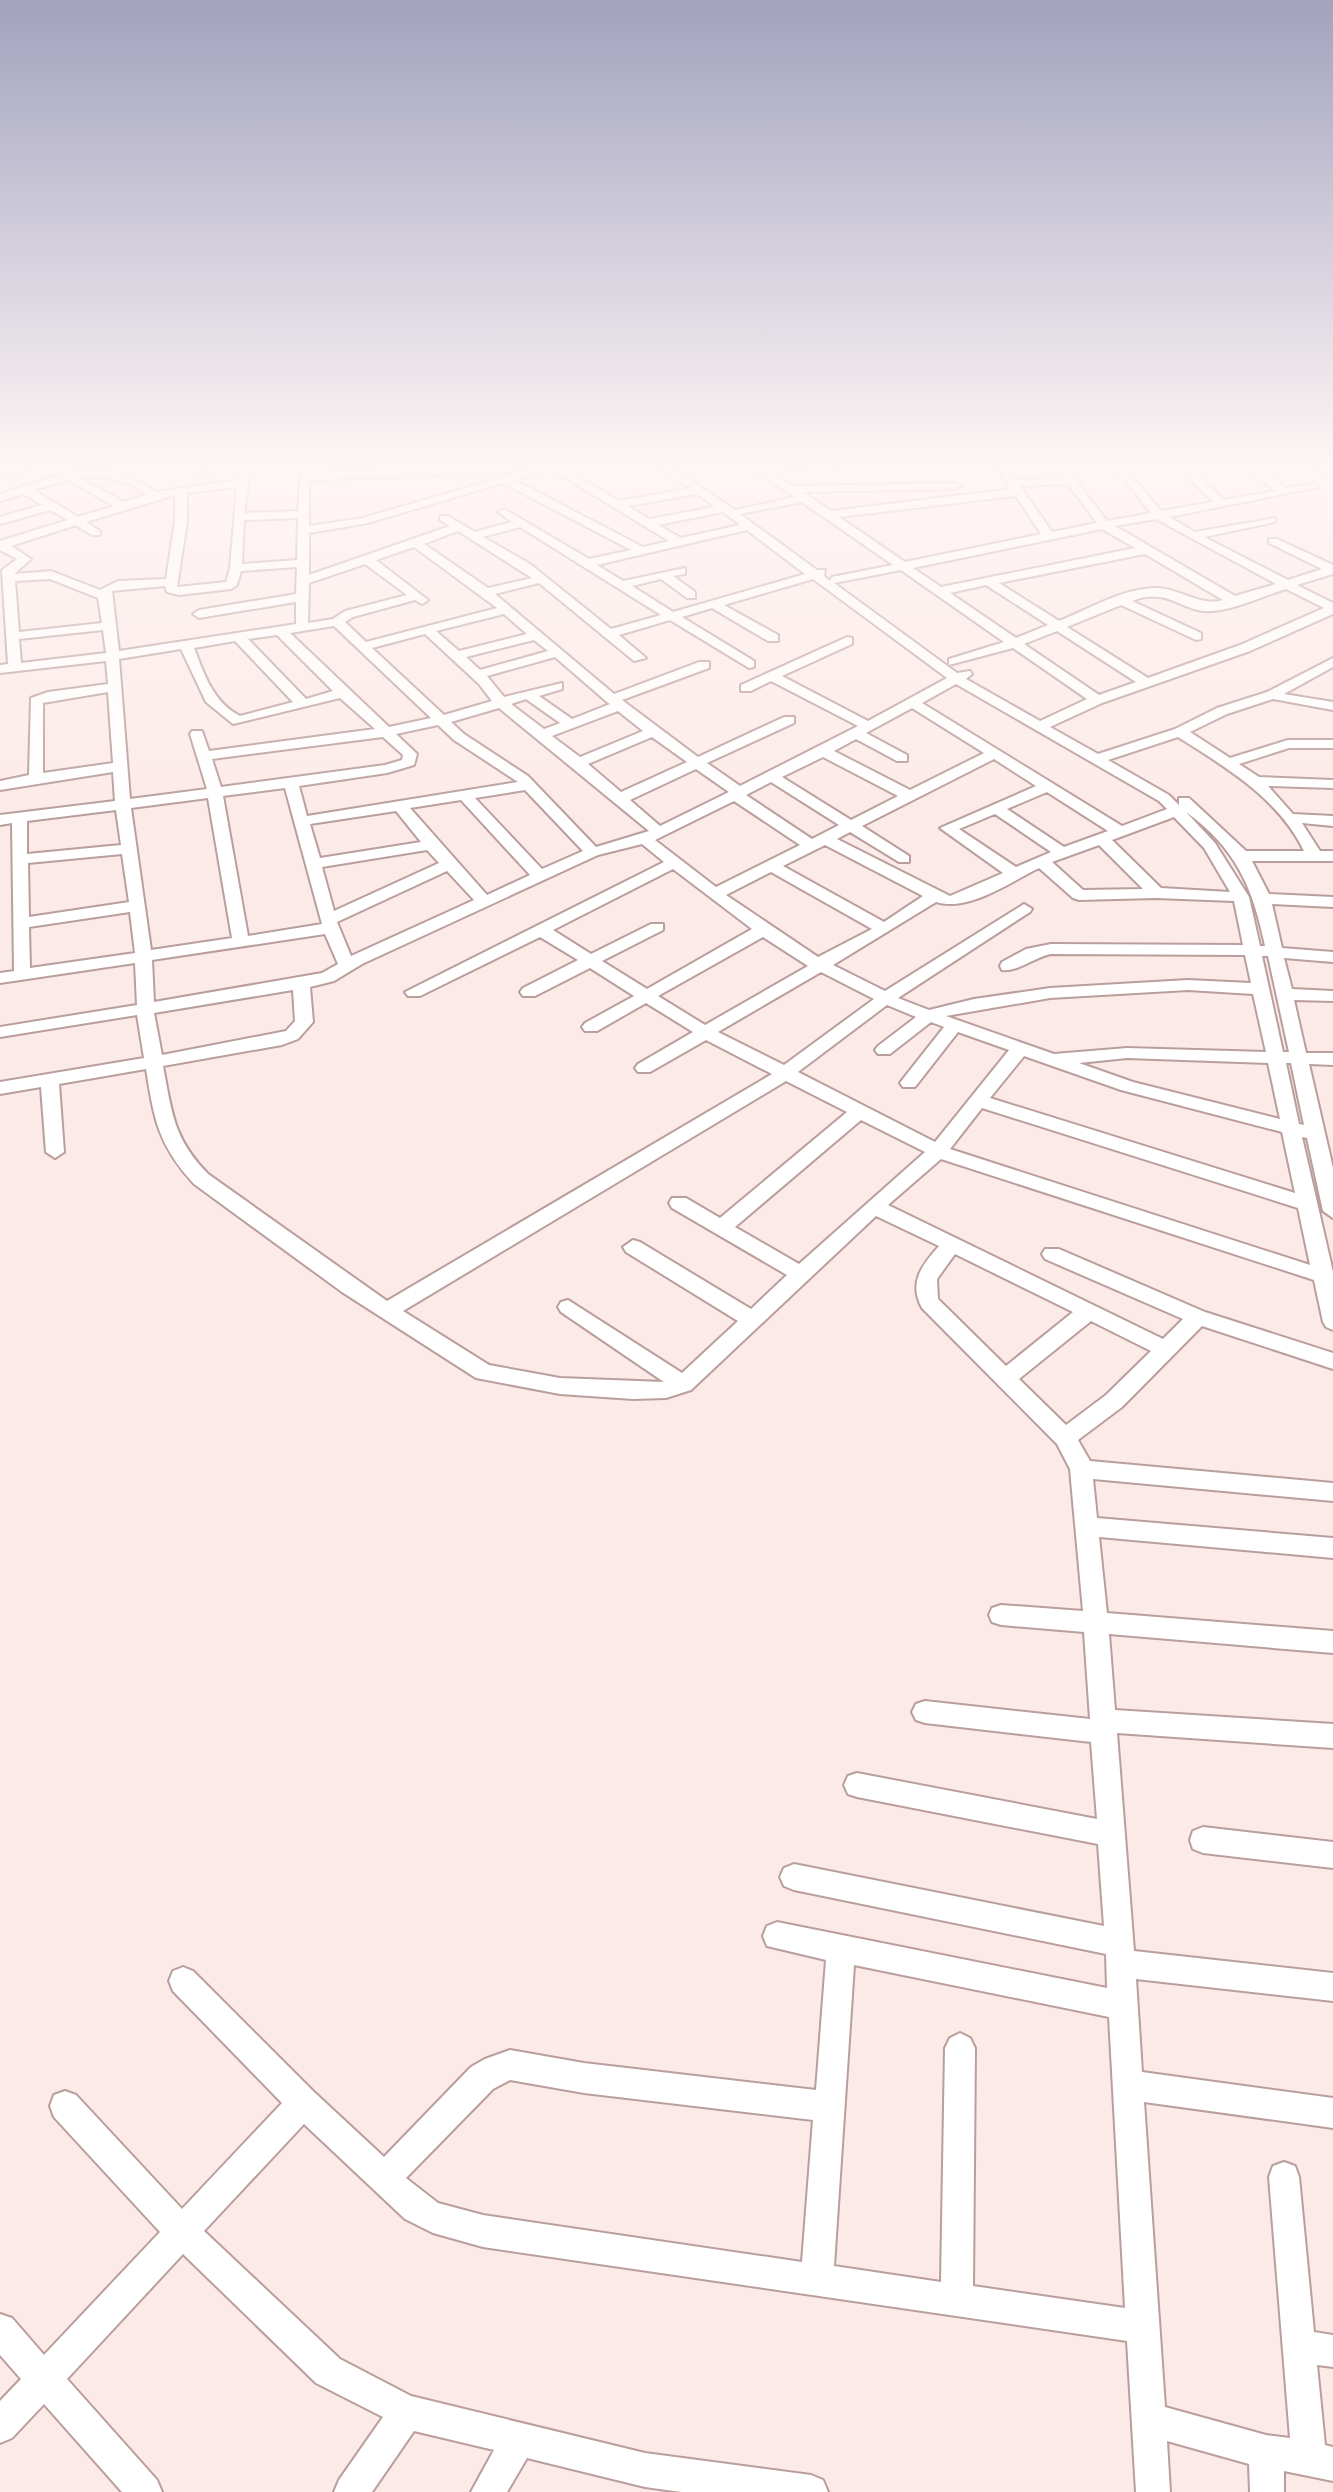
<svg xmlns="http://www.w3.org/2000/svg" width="1333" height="2492" font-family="'Space Grotesk',sans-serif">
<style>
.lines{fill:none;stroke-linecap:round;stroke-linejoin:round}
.minor-casing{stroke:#ba9e9b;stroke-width:4}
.minor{fill:#fff;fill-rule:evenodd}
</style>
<rect width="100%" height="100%" fill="#fceae8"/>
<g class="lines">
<defs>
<path id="minor" d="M27,464H43L0,477V471Z
M174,464H188L210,474L201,476Z
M241,464H251L244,513L298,511L301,464H308L309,473L509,466L514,469L509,472L309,480V526L363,518L547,464H562L561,466L619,501L690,488L654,464H666L735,510L795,497L745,464H944L939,467L768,470L793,486L955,483L961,486L955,489L803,492L831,511L1011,489L995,464H1005L1016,480L1063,478L1053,464H1063L1107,521L1151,513L1112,464H1122L1161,511L1213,502L1176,464H1187L1224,500L1275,491L1242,464H1253L1286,488L1313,484L1319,487L1169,517L1195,532L1275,518V522L1204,537L1288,580L1322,569L1269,543V539H1277L1333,565V574L1297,585L1333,603V614L1250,651L1102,703L1050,727L1098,754L1175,729L1217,708L1267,692L1333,658V667L1284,694L1333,702V710L1273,699L1227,714L1190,732L1230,758L1288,740H1333V748H1289L1239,764L1259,777L1333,780V788L1268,786L1293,814L1333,816V826L1302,823L1320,851H1333V861H1252L1269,894L1333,897V907L1272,904L1282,948L1333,952V962L1284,958L1292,989L1333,991V1001L1294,1000L1306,1053H1333V1065L1309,1064L1333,1168V1218L1323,1211L1307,1138L1302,1137L1333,1272V1330L1326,1327L1323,1322L1314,1280L941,1159L888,1205L1163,1339L1183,1319L1045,1259L1042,1254L1045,1249H1059L1205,1312L1333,1353V1369L1202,1326L1122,1407L1078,1440L1090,1461L1333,1483V1501L1093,1479L1097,1518L1333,1538V1558L1099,1537L1107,1613L1333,1631V1653L1109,1634L1115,1710L1333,1724V1748L1117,1733L1134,1951L1333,1973V2001L1136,1979L1142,2072L1333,2098V2128L1144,2102L1165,2407L1266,2435L1290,2438L1269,2177L1273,2166L1284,2162L1295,2166L1299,2177L1314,2332L1333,2335V2367L1317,2365L1325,2445L1333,2447V2481L1284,2471V2492H1250L1249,2464L1167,2441L1170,2492H1136L1127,2341L483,2247L433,2233L405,2219L304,2124L204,2231L340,2359L411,2396L645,2453L811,2475L823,2480L828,2492H681L645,2487L527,2458L507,2492H471L494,2450L414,2431L372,2492H334L339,2480L383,2417L316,2383L183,2254L67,2379L157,2480L162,2492H122L44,2404L12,2438L0,2443V2401L21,2379L0,2355V2314L12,2318L44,2355L160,2232L54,2117L50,2106L54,2095L65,2091L76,2095L182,2209L282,2103L173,1991L169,1981L173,1971L183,1967L193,1971L314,2092L384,2157L471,2067L485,2059L510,2050L584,2063L816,2090L826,1960L767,1946L763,1936L767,1926L777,1922L1107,1988L1106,1954L794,1890L784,1886L780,1877L784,1868L794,1864L1104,1926L1098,1844L857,1797L848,1794L844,1785L848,1776L857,1773L1097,1819L1091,1742L925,1723L916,1720L912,1712L916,1704L925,1701L1090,1719L1084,1632L1001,1625L992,1622L989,1615L992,1608L1001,1605L1083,1611L1070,1469L1057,1444L922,1308C908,1283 922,1265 939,1246L876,1216L691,1390L666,1398L633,1399L560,1394L476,1378L342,1292L194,1184C158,1145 154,1119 146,1069L59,1084L64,1152L55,1158L46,1152L41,1087L0,1094V1082L144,1058L137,1015L0,1037V1027L137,1005L135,963L0,983V973L14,971L12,823L0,825V815L115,801L113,772L0,790V781L29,775L31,698L48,692L108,684L106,661L0,673V665L8,664L2,570L17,559L0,550V541L68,520L50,510L0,524V517L42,505L24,494L0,501V494C56,476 104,453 156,492L238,480ZM551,469L669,541L643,547L514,480ZM99,476L133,485L146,495L124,502L80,478ZM68,480L114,506L78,517L34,490ZM503,483L631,550L589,559L504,509L498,512L512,522L475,532L448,516H440V520L450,526L309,575V533L368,523ZM1068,484L1097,523L1052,532L1020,486ZM237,487L230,568L226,582L177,587L187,521V493ZM697,494L715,507L649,519L628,506ZM175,495V521L166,579L118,581L100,590L51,571L14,574L31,559L11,546L76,525L92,535H100V531L86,522ZM1016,496L1041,534L905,562L839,517ZM802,502L893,565L832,577L830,581L824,576L825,570H817L740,514ZM723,512L740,525L681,538L658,525ZM298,518L297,560L242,564L244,520ZM1156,519L1276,584L1235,596L1115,526ZM520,527L661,615L611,629L530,564L483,537ZM1102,529L1135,548L941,587L913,568ZM747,530L805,574L673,612L632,586L661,579L687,598H695V592L673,576L685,574V568L623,581L597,565ZM458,531L532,578L488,588L424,544ZM414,547L497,608L366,642L345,622L353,617L415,600L422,604L428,600L376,560ZM1145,554L1223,600C1200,607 1181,589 1158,588C1125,587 1089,609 1059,621L999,583ZM365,564L407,595L345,611L333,619L308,623L309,583ZM297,567L296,594L199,610L193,614L199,618L296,602V624L119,651L112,591L165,586L167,592L179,595L231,589L237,585L241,571ZM901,570L1004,642L949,659V665L1013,648L1087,699L1040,721L966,679L972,674L970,671L957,673L834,583ZM50,579L98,598L102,623L19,632L15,581ZM813,579L947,678L868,721L782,676L852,644V638L847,637L741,685V691H751L771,681L858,726L740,786L707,763L794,723V717H784L698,757L622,700L709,668V662H699L614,694L495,594L539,583L634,661L646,658L619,635L670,620L749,668L754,667V661L682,617L712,608L768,641H778V635L724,605ZM986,585L1048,625L1016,638L950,593ZM1286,589L1324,608L1240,645L1148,678L1067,627L1121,605L1196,640L1201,639V633L1132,601C1169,586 1183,614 1212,611C1236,609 1263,596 1286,589ZM504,614L527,634L459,651L436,631ZM334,626L431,718L389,727L290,633ZM103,630L106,653L21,663L19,639ZM1057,631L1136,682L1099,695L1024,644ZM425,634L479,684L492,701L444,715L372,648ZM277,635L333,691L306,699L248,639ZM534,640L548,651L480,670L466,657ZM235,641L293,702L240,716C213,702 204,674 194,648ZM181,649L206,702L233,724L340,698L375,729L209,751L202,731H192L190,734L207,789L130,799L119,659ZM555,657L607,702L610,704L572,719L539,696L562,689V683L504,697L487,676ZM956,684L1159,801L1167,809L1122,826L922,703ZM108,692L113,763L43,773V703ZM526,699L560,723L544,729L511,704ZM499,708L649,831L596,847L528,776L464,734L451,722ZM912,708L984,753L910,790L834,751L856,739L897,761H907V755L866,733ZM618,711L643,731L580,757L552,736ZM438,725L454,740L518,782L307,816L299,786L387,773L414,765L417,754L396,734ZM383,737L403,755L402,760L385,765L221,787L212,759ZM652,737L687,762L621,792L588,764ZM1178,737C1227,768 1278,798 1304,851H1246L1189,798H1179V805L1169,795L1108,760ZM823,757L898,796L851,820L782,777ZM994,759L1036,786L940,828L1003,873L950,896L837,839L850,832L899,862H909V856L862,826ZM696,769L729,792L660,826L630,800ZM771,782L839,825L812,839L746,795ZM285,788L322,924L248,936L223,796ZM525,790L583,851L542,869L475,798ZM1047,792L1108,831L1064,847L1007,809ZM208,798L232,938L151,950L131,808ZM461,800L530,875L487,895L410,808ZM734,801L800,845L716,887L655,840ZM116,810L121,845L27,854V821ZM396,811L421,842L320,858L310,824ZM1186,812C1236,848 1253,888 1265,946H1260L1249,897L1215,843ZM995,814L1051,852L1016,867L959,829ZM1174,817L1204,848L1230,892L1161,888L1112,840ZM642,844L664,862L405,992L408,996H420L540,937L578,960L523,988L520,992L523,996H535L590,968L634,996L585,1023L582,1027L585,1031H597L646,1003L693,1032L638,1064L635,1068L638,1072H650L706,1040L772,1074L387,1301L208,1174C173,1138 172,1113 163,1066L282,1045L298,1039L313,1022L310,987L334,981L362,964L598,855ZM825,845L923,896L884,922L783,866ZM1099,845L1143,889L1083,890L1052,862ZM427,850L439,863L334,911L322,867ZM122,854L129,902L29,917L28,863ZM1039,868L1073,898L1079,900L1156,898L1234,901L1243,945L1051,944L1026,949L1002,962L1000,966L1002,970C1018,972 1035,957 1051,954L1245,955L1251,983L1188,980L1050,988L974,999L929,1010L898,998L1030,912L1032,909L1024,904L885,991L833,965L936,902C969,912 1010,882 1039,868ZM673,869L752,929L647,989L602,961L663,930V924H651L591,954L553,930ZM447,871L474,900L351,956L337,922ZM771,872L872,929L818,957L726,895ZM130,912L135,953L30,968L29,927ZM325,934L338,964L322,973L154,1002L152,960ZM763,937L808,966L705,1025L658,996ZM1262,956H1268L1289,1052H1283ZM821,972L874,999L784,1065L718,1032ZM293,990L295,1021L286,1031L162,1055L154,1013ZM1188,990L1253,994L1266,1052L1127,1048L1054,1054L946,1016L1050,998ZM887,1005L916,1017L878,1046L875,1050L878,1054H890L931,1022L944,1027L903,1079L900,1083L903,1087H915L958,1032L1009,1050L935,1142L798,1072ZM1024,1056L1121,1090L1282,1132L1295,1193L990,1098ZM1127,1058L1268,1063L1280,1119L1133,1082L1079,1063ZM1286,1063H1291L1304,1125L1299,1124ZM786,1081L847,1112L720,1218L686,1198H672L669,1203L672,1208L787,1275L751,1309L640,1242L633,1240L623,1247L626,1252L738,1321L682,1373L568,1300L561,1302L558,1307L561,1312L664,1382L560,1378L489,1365L403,1311ZM982,1108L1298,1208L1310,1265L950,1149ZM861,1120L925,1152L799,1264L735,1227ZM955,1254L1073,1312L1006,1366L938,1299L937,1279ZM1091,1321L1151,1351L1106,1395L1066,1425L1019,1379ZM854,1965L1109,2017L1125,2308L973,2286L975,2048L970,2038L960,2033L950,2038L945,2048L941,2282L834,2266ZM510,2080L584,2093L813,2120L802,2262L483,2215L438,2203L406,2178L493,2089Z
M1307,464H1319L1333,471V478Z
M1203,1827L1333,1842V1868L1203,1853L1193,1849L1190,1840L1193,1831Z"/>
</defs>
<!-- minor casing -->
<use href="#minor" class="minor-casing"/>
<!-- minor -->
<use href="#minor" class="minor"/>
</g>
<!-- sky -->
<linearGradient id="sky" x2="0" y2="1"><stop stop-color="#a2a2bf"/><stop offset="0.57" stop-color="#fef6f5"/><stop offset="1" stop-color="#fef6f5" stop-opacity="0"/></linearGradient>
<rect width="1333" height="812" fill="url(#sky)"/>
</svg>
